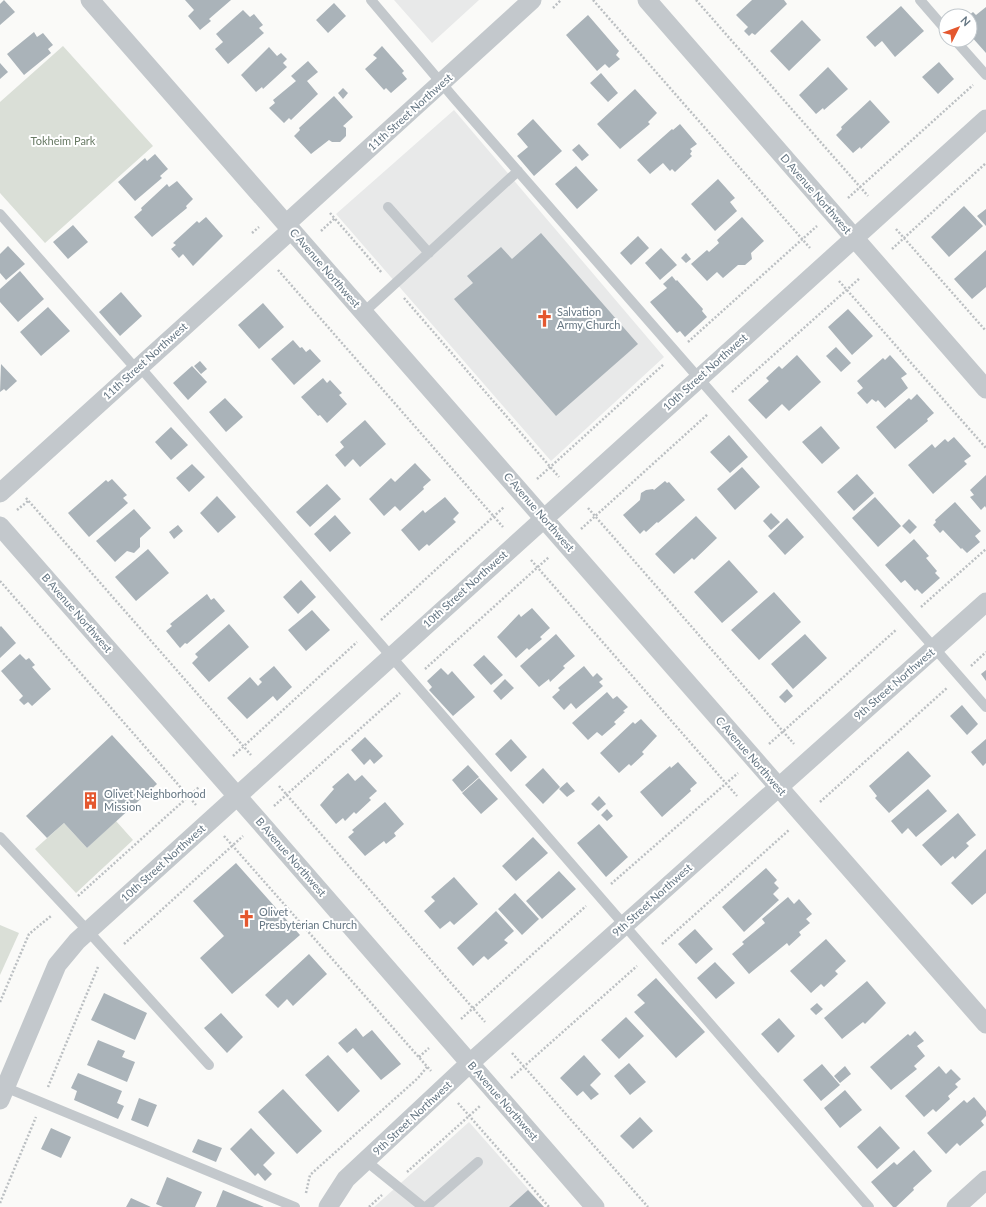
<svg xmlns="http://www.w3.org/2000/svg" width="986" height="1207" font-family="Lato,sans-serif">
<style>
.built{fill:#e8e9e9}
.green{fill:#dadfd7}
.building{fill:#aab3b9}
.lines{fill:none;stroke-linecap:round;stroke-linejoin:round}
.path{stroke:#bbbfc2;stroke-width:2.5;stroke-dasharray:2 2;stroke-linecap:butt}
.service{stroke:#c3c8cc;stroke-width:10}
.minor{stroke:#c3c8cc;stroke-width:19}
.labels{text-anchor:middle;stroke-width:4;stroke-linejoin:round;paint-order:stroke}
.street-label{font-size:11px;fill:#657683;stroke:#fff}
.park-label{font-size:11px;fill:#687a64;stroke:#fff}
.poi-label{font-size:11px;fill:#657683;stroke:#fff;text-anchor:start}
</style>
<rect width="100%" height="100%" fill="#fafaf8"/>
<!-- built -->
<path class="built" d="M394,0H479L432,43Z
M454,110L664,357L551,461L336,214Z
M469,1122L544,1207H374Z"/>
<!-- green -->
<path class="green" d="M63,46L153,146L45,243L0,193V102Z
M116,821L133,840L76,893L35,849L64,823L87,848Z
M0,925L19,933L0,975Z"/>
<!-- building -->
<path class="building" d="M4,0L15,12L0,25V4Z
M185,0H231L209,19L211,21L200,30L188,16L194,10Z
M752,0H784L787,4L755,35L752,33L749,36L744,31L748,27L736,15Z
M334,3L346,16L328,33L316,20Z
M901,6L924,31L895,57L882,41L875,47L866,37Z
M986,7V53L970,35V16H968L973,12L976,15Z
M243,10L250,17L254,14L263,25L259,28L264,33L228,64L215,49L223,42L216,34Z
M588,15L619,51L616,55L620,59L609,68L605,64L597,71L566,35Z
M802,20L821,40L789,71L770,51Z
M34,32L37,37L43,33L53,45L48,49L51,53L24,75L7,54Z
M382,46L404,71L402,73L407,79L391,93L386,88L384,90L365,69L377,58L373,55Z
M269,47L277,56L281,53L287,59L283,63L287,67L263,89L262,87L256,92L241,75Z
M308,61L318,72L307,81L318,94L291,120L289,118L284,123L269,108L275,103L273,100L296,81L291,76Z
M939,62L954,79L938,94L922,77Z
M0,63L8,72L0,79Z
M828,67L848,89L824,110L823,108L816,114L799,95Z
M601,73L618,93L608,102L590,83Z
M343,88L348,93L343,99L338,93Z
M635,89L657,113L648,122L650,124L620,149L597,124Z
M334,96L353,117L343,126L346,128V136L340,142H332L329,140L311,154L294,136L300,130L299,128Z
M870,100L890,122L861,149L860,147L853,153L836,135L842,129L841,127Z
M533,119L562,151L534,176L517,156L528,147L517,134Z
M680,124L697,144L690,149L692,151L690,154L692,156L675,172L672,169L670,171L663,163L650,174L637,160L672,129L673,130Z
M579,144L589,155L582,161L572,150Z
M155,154L168,169L160,176L162,178L135,201L118,182L145,158L147,161Z
M576,166L598,190L577,209L555,184Z
M718,179L735,198L730,202L737,211L715,231L691,204Z
M177,181L193,199L186,206L187,208L152,237L134,217L142,210L141,208L167,184L169,187Z
M964,206L983,226L949,257L931,237Z
M986,209V226L977,216Z
M206,217L223,236L193,266L183,254L179,258L171,249L176,245L173,243L197,221L199,223Z
M742,217L764,241L751,253L752,259L745,265H738L723,278L717,272L707,281L691,264L707,250L709,252L719,243L717,240Z
M73,225L88,242L68,259L53,242Z
M541,233L638,344L556,416L454,299L473,283L467,276L501,247L512,259Z
M638,236L649,248L631,265L620,253Z
M8,246L25,264L6,280L0,273V254Z
M661,248L677,265L660,280L645,263Z
M986,250V287L972,299L954,279Z
M686,253L691,259L686,263L681,258Z
M20,271L44,299L18,322L0,302V289Z
M672,276L676,281L677,280L703,309L702,311L707,317L685,337L680,331L677,333L650,302L667,288L663,284Z
M121,292L142,316L120,336L99,312Z
M263,303L284,327L259,349L238,325Z
M48,307L70,331L41,356L20,332Z
M848,309L873,336L852,355L828,327Z
M293,340L300,348L302,347L306,352L310,349L321,361L294,385L271,359Z
M836,347L851,363L841,372L826,356Z
M797,355L821,382L789,411L782,404L766,419L748,400L769,381L766,378L779,366L782,369Z
M890,355L907,374L901,378L908,388L885,408L878,400L876,402L872,399L867,404L857,393L863,388L857,381L883,358L885,360Z
M200,361L207,369L201,374L194,366Z
M1,364L17,381L6,391L4,389L0,392Z
M192,366L207,382L188,400L173,383Z
M323,378L327,383L330,380L342,393L339,395L347,404L327,423L320,415L318,416L301,397Z
M917,394L934,413L927,419L928,421L895,449L876,427L909,398L911,400Z
M225,398L243,417L226,432L209,412Z
M365,420L386,444L360,467L353,459L345,467L335,455L344,447L340,442Z
M821,426L840,448L822,464L802,442Z
M171,427L188,445L171,460L155,442Z
M729,435L748,457L730,473L710,452Z
M954,437L971,456L964,461L967,464L933,494L908,465L932,444L935,448L945,439L948,442Z
M415,463L431,480L423,487L424,489L400,511L395,506L384,516L369,499L391,478L395,482Z
M192,464L205,477L189,492L176,478Z
M742,467L760,487L735,510L717,489Z
M857,474L874,493L854,511L837,492Z
M986,475V508L985,506L981,510L970,497L974,495L970,490Z
M112,479L127,495L123,498L128,503L89,537L68,513L106,480L108,482Z
M665,481L667,483L669,482L685,500L658,523L657,522L646,532L644,530L640,534L623,515L640,500L641,493L646,490L653,489L654,490Z
M327,484L341,499L310,527L296,512Z
M217,496L236,517L218,533L200,513Z
M445,497L459,513L453,519L456,522L429,546L427,544L419,551L401,530L423,510L425,513Z
M875,497L901,526L878,547L852,518Z
M955,502L981,531L975,536L980,542L967,553L962,548L961,549L943,530L940,533L933,525L936,522L935,520Z
M134,509L151,528L140,538V547L134,553L127,551L115,562L96,541Z
M771,513L780,522L771,530L763,521Z
M335,515L351,533L330,552L314,534Z
M696,516L717,538L694,560L692,558L674,574L655,554Z
M787,518L804,537L785,555L768,536Z
M909,519L917,527L910,534L902,526Z
M178,525L183,531L174,539L169,532Z
M914,539L929,556L926,558L937,571L935,573L940,578L922,594L917,589L915,591L905,580L901,583L885,565Z
M148,549L169,573L136,601L115,577Z
M729,560L758,592L722,623L694,592Z
M301,580L316,597L298,614L283,597Z
M774,592L801,622L759,660L731,630Z
M207,594L211,600L214,598L225,611L187,644L185,643L180,648L166,631L172,626L170,624Z
M532,608L550,628L540,637L542,639L529,650L527,648L516,658L497,637L519,614L521,617Z
M312,610L330,630L306,651L288,630Z
M229,624L249,647L209,682L192,663L198,657L195,654Z
M1,626L16,643L0,658V627Z
M556,634L575,656L563,666L565,668L550,682L549,679L539,687L520,666Z
M805,634L827,658L793,689L771,664Z
M20,654L26,660L29,658L35,665L32,667L51,689L32,706L28,702L24,705L19,700L23,696L1,671Z
M484,655L503,675L491,685L473,665Z
M274,666L292,687L277,701L273,696L247,719L227,698L250,677L258,686L262,682L259,679Z
M584,666L593,677L597,673L603,679L599,682L603,686L576,709L571,703L564,710L552,697L560,690L558,688Z
M441,668L448,675L452,671L475,697L453,716L429,690L432,687L427,681Z
M986,670V681L981,674Z
M505,679L514,688L501,700L493,691Z
M787,689L793,696L785,703L779,697Z
M607,692L613,699L617,696L628,707L623,711L625,712L614,722L616,724L602,736L597,732L588,740L572,723Z
M962,705L978,724L967,735L950,716Z
M641,719L657,736L642,752L644,754L631,766L629,764L619,773L600,753L633,722L635,724Z
M112,735L157,784L87,848L64,823L47,838L26,816Z
M365,737L383,756L374,764L370,759L364,765L351,750Z
M511,739L527,757L511,772L495,754Z
M986,739V763L983,766L971,752Z
M908,751L931,776L889,813L875,798L877,796L869,786Z
M678,762L697,783L690,789L691,791L662,817L640,792L670,766L671,768Z
M468,765L479,777L462,792L452,780Z
M543,768L560,787L543,804L525,785Z
M348,773L355,781L362,775L377,791L369,798L371,800L356,814L354,812L345,821L343,818L336,824L320,805L334,789L332,787Z
M479,778L498,799L481,814L462,793Z
M567,782L575,791L567,797L559,789Z
M928,789L947,811L916,837L908,828L902,834L891,821Z
M599,796L606,804L598,811L591,804Z
M385,802L404,824L394,833L396,836L386,844L384,841L365,856L348,837L354,832L352,830Z
M607,809L613,816L607,821L601,815Z
M958,813L976,835L966,843L969,846L955,859L953,856L941,866L922,845Z
M599,824L628,857L606,877L577,843Z
M533,837L548,853L516,881L502,866Z
M986,849V893L972,905L951,883Z
M236,863L300,935L232,994L200,958L224,936L193,901Z
M766,868L777,880L774,883L779,888L773,894L779,900L744,932L722,907Z
M559,871L576,889L542,919L526,901Z
M454,877L478,904L454,925L450,921L440,929L424,911L435,901L431,897Z
M515,893L539,919L522,935L498,909Z
M788,897L794,904L799,899L812,914L806,919L810,923L799,932L801,935L789,946L787,943L749,974L732,954L744,944L742,942L765,923L762,919Z
M496,911L514,931L504,940L508,943L488,960L484,956L473,966L457,948Z
M695,929L713,949L696,964L678,944Z
M826,939L846,961L835,971L838,974L824,987L821,984L811,993L790,971Z
M309,954L327,974L293,1006L287,999L278,1008L265,995Z
M715,962L735,983L716,999L697,978Z
M656,978L705,1032L676,1058L634,1012L645,1003L637,995Z
M867,981L886,1003L865,1024L863,1022L842,1039L824,1018Z
M104,993L147,1013L135,1040L91,1020Z
M817,1003L823,1009L816,1015L810,1009Z
M221,1013L243,1037L227,1053L204,1028Z
M626,1017L644,1036L619,1059L601,1040Z
M779,1018L795,1036L778,1053L761,1034Z
M356,1028L363,1037L372,1030L401,1064L381,1080L353,1048L347,1053L338,1043Z
M915,1031L924,1041L917,1046L925,1056L914,1066L917,1069L891,1090L870,1067L908,1034L910,1036Z
M98,1040L125,1051L122,1057L135,1062L127,1082L87,1065Z
M328,1055L360,1091L338,1112L305,1075Z
M584,1055L601,1074L590,1085L599,1094L591,1100L583,1091L577,1096L560,1078Z
M629,1063L646,1082L630,1095L614,1076Z
M822,1064L840,1085L821,1101L803,1080Z
M845,1066L851,1074L840,1083L834,1076Z
M939,1066L946,1074L951,1069L961,1079L955,1084L958,1087L948,1096L950,1099L936,1112L933,1109L924,1117L905,1096Z
M78,1073L122,1091L117,1103L124,1106L118,1119L74,1100L77,1091L71,1088Z
M283,1089L322,1131L297,1154L258,1112Z
M845,1090L862,1110L840,1128L824,1108Z
M974,1097L986,1111V1116L981,1121L984,1125L960,1146L957,1143L946,1154L927,1133L964,1100L967,1103Z
M139,1098L157,1105L148,1127L131,1120Z
M640,1117L653,1131L633,1149L620,1136Z
M880,1126L900,1148L877,1169L857,1147Z
M51,1128L71,1137L61,1158L41,1149Z
M251,1128L275,1153L263,1165L272,1174L265,1181L258,1173L255,1176L230,1149Z
M198,1139L222,1148L216,1162L192,1152Z
M914,1150L932,1171L913,1188L914,1190L896,1207H893L871,1182L894,1162L897,1165Z
M167,1177L202,1192L195,1207H163L156,1204Z
M223,1190L264,1207H216Z
M528,1190L544,1207H509Z
M131,1198L151,1207H126Z"/>
<g class="lines">
<!-- path -->
<path class="path" d="M593,0L810,248
M696,0L868,196
M553,8L561,0
M848,198L973,85
M330,213L382,273
M896,229L986,331
M321,231L335,218
M252,233L259,227
M892,249L986,163
M278,270L503,527
M839,281L986,448
M404,298L559,477
M688,342L817,226
M732,392L860,278
M537,479L664,364
M26,498L251,755
M588,508L794,744
M17,510L28,501
M581,529L708,414
M531,560L737,796
M0,581L196,805
M921,607L986,549
M381,620L504,507
M971,666L986,652
M425,669L549,557
M769,744L897,629
M233,756L357,642
M279,786L485,1022
M820,802L947,688
M274,806L400,693
M224,836L431,1071
M611,884L738,773
M78,896L199,787
M124,944L243,836
M662,944L789,830
M0,1002L29,934L51,916
M461,1019L586,906
M512,1053L648,1207
M419,1057L429,1048
M511,1078L637,966
M48,1087L98,967
M458,1103L549,1207
M407,1172L480,1106
M306,1193L310,1175L418,1078L427,1067
M0,1203L36,1117
M369,1207L382,1195"/>
<!-- service -->
<path class="service" d="M371,0L454,98L986,707
M920,0L946,30
M955,40L986,75
M388,207L429,253
M0,214L136,369
M364,312L518,171
M139,366L869,1207
M0,837L88,931L209,1065
M2,1086L295,1207
M366,1161L423,1207
M426,1207L478,1162"/>
<!-- minor -->
<path class="minor" d="M90,0L986,1024
M647,0L986,389
M286,224L532,0
M0,493L291,230
M0,526L259,821L595,1207
M0,1100L57,965L77,941L986,119
M328,1207L346,1179L470,1063L986,602
M956,1207L986,1180"/>
</g>
<!-- icons -->
<defs>
<symbol id="church-bare" viewBox="-9 -9 18 18"><path d="M-1.2-6h2.4v3.5h3.3v2.4h-3.3V6h-2.4V-.1h-3.3v-2.4h3.3Z" fill="#e4572e" stroke="#fff" stroke-width="2.5" paint-order="stroke"/></symbol>
<symbol id="building-bare" viewBox="-9 -9 18 18"><path d="M-4-6H4V6H1V3H-1V6H-4ZM-2.5-4.3h1.7v1.8h-1.7ZM.8-4.3h1.7v1.8H.8ZM-2.5-1h1.7V.8h-1.7ZM.8-1h1.7V.8H.8Z" fill="#e4572e" stroke="#fff" stroke-width="2.5" paint-order="stroke"/></symbol>
</defs>
<g fill-rule="evenodd">
<use href="#church-bare" x="532" y="306" width="25" height="25"/>
<use href="#building-bare" x="78" y="788" width="25" height="25"/>
<use href="#church-bare" x="234" y="906" width="25" height="25"/>
</g>
<g class="labels">
<!-- street labels -->
<g class="street-label">
<text transform="translate(410 112) rotate(-42)" y="4">11th Street Northwest</text>
<text transform="translate(816 194) rotate(49)" y="4">D Avenue Northwest</text>
<text transform="translate(325 268) rotate(49)" y="4">C Avenue Northwest</text>
<text transform="translate(145 361) rotate(-42)" y="4">11th Street Northwest</text>
<text transform="translate(705 372) rotate(-42)" y="4">10th Street Northwest</text>
<text transform="translate(539 512) rotate(49)" y="4">C Avenue Northwest</text>
<text transform="translate(465 589) rotate(-42)" y="4">10th Street Northwest</text>
<text transform="translate(77 613) rotate(49)" y="4">B Avenue Northwest</text>
<text transform="translate(894 684) rotate(-41)" y="4">9th Street Northwest</text>
<text transform="translate(751 756) rotate(49)" y="4">C Avenue Northwest</text>
<text transform="translate(291 857) rotate(49)" y="4">B Avenue Northwest</text>
<text transform="translate(163 863) rotate(-42)" y="4">10th Street Northwest</text>
<text transform="translate(652 900) rotate(-42)" y="4">9th Street Northwest</text>
<text transform="translate(503 1101) rotate(49)" y="4">B Avenue Northwest</text>
<text transform="translate(412 1118) rotate(-43)" y="4">9th Street Northwest</text>
</g>
<!-- park labels -->
<g class="park-label">
<text x="63" y="145">Tokheim Park</text>
</g>
<!-- poi labels -->
<g class="poi-label">
<text x="557" y="316">Salvation<tspan x="557" dy="13">Army Church</tspan></text>
<text x="104" y="798">Olivet Neighborhood<tspan x="104" dy="13">Mission</tspan></text>
<text x="259" y="916">Olivet<tspan x="259" dy="13">Presbyterian Church</tspan></text>
</g>
</g>
<!-- north arrow -->
<g transform="translate(958 28) rotate(48)"><circle r="19" fill="#ffffff" stroke="#c1c8cd"/>
<path d="M0-3L7 15L0 10L-7 15Z" fill="#e4572e"/>
<text y="-6" font-size="11" font-weight="bold" text-anchor="middle" fill="#657683">N</text>
</g>
</svg>
